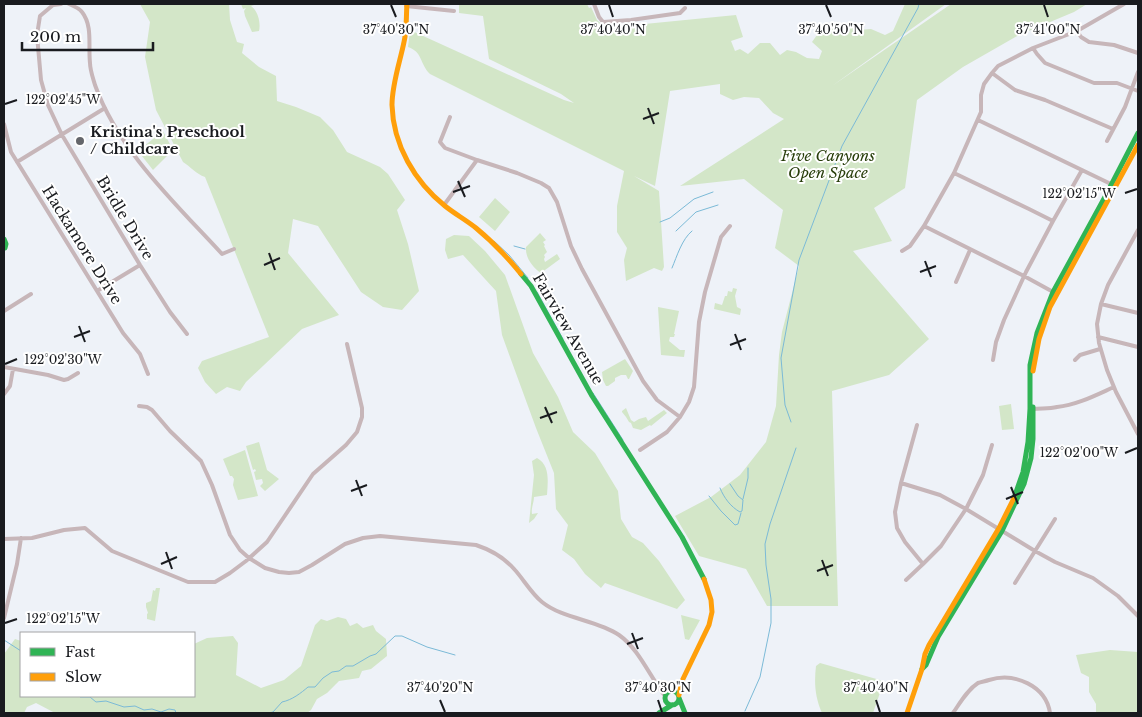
<svg xmlns="http://www.w3.org/2000/svg" width="1142" height="717" font-family="'Libre Baskerville',serif">
<style>
.green{fill:#d3e6c8}
.lines{fill:none;stroke-linecap:round;stroke-linejoin:round}
.stream{stroke:#7bbad7;stroke-width:1}
.street{stroke:#c7b6b9;stroke-width:4}
.fast{stroke:#30b455;stroke-width:5}
.slow{stroke:#ff9f0a;stroke-width:5}
.ticks{fill:none;stroke:#191b1f;stroke-width:2}
.poi-dot{fill:#64666b;stroke:#fff;stroke-width:2}
.labels{text-anchor:middle;stroke-width:4;stroke-linejoin:round;paint-order:stroke}
.poi-label{font-size:15px;font-weight:bold;fill:#191b1f;stroke:#fff;text-anchor:start}
.park-label{font-size:15px;font-style:italic;fill:#283e0b;stroke:#fff}
.street-label{font-size:15px;fill:#191b1f;stroke:#fff}
.ticks-label{font-size:12px;text-anchor:middle;fill:#191b1f;stroke:#fff;stroke-width:4;stroke-linejoin:round;paint-order:stroke}
</style>
<rect width="100%" height="100%" fill="#eef2f8"/>
<!-- green -->
<path class="green" d="M140,4H229L230,20L237,42L244,44L242,53L259,67L276,76L277,101L296,107L320,117L333,130L347,152L380,167L388,174L405,200L397,210L408,244L419,291L402,310L383,307L361,292L318,226L293,219L288,253L339,315L302,329L246,382L240,391L227,387L216,394L205,382L198,368L202,361L269,337L205,177C196,174 191,167 183,162L156,110L145,57L150,22Z
M241,4H254V5L251,6C258,11 261,23 259,31L252,32L245,16L244,11L246,8L243,9Z
M459,4H587L589,8L591,7L597,20L604,26V28L736,15L743,37L731,41L735,51L740,49L748,54L760,43H770L780,55L787,50L796,52L807,58L819,59L822,51L812,42L817,35L819,23L841,32L848,23L857,30L871,29L885,35L893,31L905,4H946L832,86L951,4H1087L1074,12L1019,35L963,67L917,100L905,188L874,208L892,241L853,251L929,339L889,375L832,391L838,606H767L746,569L699,556L675,516L711,497L740,475L766,442L776,406L779,355L782,332L799,266L775,248L783,210L744,179L680,186L784,119L773,113L759,98L744,97L733,100L720,94V84L670,91L655,186L634,176L659,191L664,267L662,271L654,268L626,281L624,260L627,248L617,232V206L624,171L430,74C419,63 423,52 408,47L410,30L564,100L574,103L561,94L489,59L483,16L459,13Z
M163,131L173,150L153,170L138,151Z
M495,198L510,212L495,231L479,217Z
M540,233L546,240L543,242L545,245L544,246L547,252L544,255L545,257L544,259L545,262L557,254L560,259L541,273C532,267 525,257 526,247Z
M454,235L469,236L485,251L505,275L533,353L558,397L573,432L595,453L618,491L621,519L632,537L643,543L659,561L685,600L677,609L605,583L601,588L585,574L574,559L562,550L568,525L556,509L554,473L536,428L502,335L496,291L463,255L448,259L445,250L446,239Z
M733,288L737,289L735,296L737,307L741,309L740,315L714,309L715,303L722,305L725,296H727L728,291L732,292Z
M658,307L679,311L674,334H675L674,337H670L669,341L680,350H685L684,357L661,355Z
M625,359L633,371L629,379H628L626,375H621L615,378V381L608,386H606L603,380L602,372Z
M1011,404L1014,429L1002,430L999,406Z
M626,408L631,420L634,422L639,419L646,417L648,421L664,410L667,413L651,426L650,425L641,430L633,428L631,423L629,422L626,417L622,412V411Z
M259,442L267,470L279,479L265,491L260,486L263,483L262,479L256,480L254,472L256,471L255,469L253,470L246,446Z
M245,450L258,496L238,500L233,485L234,479L232,476H230L223,459Z
M537,458C550,465 548,481 547,495L534,497C534,503 531,507 532,514L538,513L534,519L529,523L534,475L532,461Z
M156,588H160L155,621L147,619V614L148,613L146,607V603L151,601L153,590L155,591Z
M681,615L700,620L689,640L685,639Z
M338,617L346,619L350,626L357,623L363,628L373,625L376,631L386,639L387,656L371,669L362,671L359,678L339,681L327,693L317,699L311,710L307,713H55L36,703L27,707L24,713H4V654L15,639L21,641V696H194V644L207,638L233,636L238,643L236,675L261,688L284,680L301,666L315,625L321,619L327,621Z
M1110,650L1138,652V713H1096V704L1089,692V677L1081,673L1076,655Z
M820,663L880,680L883,684L873,713H822C815,697 814,683 816,666Z"/>
<g class="lines">
<!-- stream -->
<path class="stream" d="M660,222L670,218L694,199L713,192
M676,231L696,212L718,205
M494,241L509,255L528,278
M514,246L525,249
M672,268C677,256 682,239 692,231
M537,292L563,339
M593,393L623,440
M791,422L785,405L781,358L799,260L842,146L918,8L919,4
M720,488C724,498 731,507 740,512L742,511L743,500L738,496L730,484
M709,496L721,511L735,525L738,524L741,513
M743,499L748,478V468
M4,640L21,651
M79,696L80,697H90L96,702L106,701L124,707L135,706L144,710L152,709L161,712L169,709L175,710L176,713
M745,711L760,677L771,623V599L766,565L765,544L770,524L796,448
M197,713H198
M269,713L273,712L282,702C292,700 301,693 308,687H315L323,678L332,672L339,671L346,666H353L370,656L376,654L395,636H402L427,647L455,655"/>
<!-- street -->
<path class="street" d="M61,4L53,5L40,16L37,35L41,80L48,105L62,135L140,265L170,312L187,334
M69,4C74,6 79,8 82,12C93,26 88,46 90,63C90,70 93,78 95,85C118,150 176,204 222,254L234,249
M594,4L599,17L603,22L631,20L680,13L685,8
M406,6L454,11
M1077,31L1081,37L1089,42L1114,45L1138,53
M1033,48L1037,54L1045,63L1094,83H1117L1138,91
M992,73L1015,90L1045,100L1113,129
M450,117L440,142L445,148L477,160L517,173L541,183L549,188L557,202L571,246L582,269L643,381L657,400L680,417
M978,120L1113,185
M4,124L11,152L123,333L140,354L148,374
M1107,141L1125,107L1138,72
M17,162L105,108
M954,173L1029,209L1053,221
M444,205L477,160
M924,226L1024,276L1055,293
M1138,230L1108,285L1101,304L1097,324L1099,343L1107,370L1116,392L1138,434
M902,251L910,246L924,226L954,173L981,112V95L984,84L992,73L998,66L1033,48L1077,31L1124,4
M956,282L970,250
M97,291L140,265
M1101,304L1138,313
M4,311L31,294
M1098,337L1138,347
M993,360L996,342L1004,320L1026,272L1053,221L1082,170
M1075,360L1080,355L1100,349
M4,367L48,375L64,380L68,379L78,373
M4,394L10,386L13,369
M139,406L147,407L152,410L170,431L201,461L212,485L230,535L240,550L249,558L265,568L279,572L289,573L299,572L312,565L345,544L363,538L380,536L476,545C491,550 504,557 515,570C524,580 531,593 542,602C563,619 597,620 619,635C639,649 650,677 665,696
M1033,409C1041,408 1049,409 1057,407C1077,405 1096,395 1114,387
M917,425L901,483L895,512L897,528L905,542L923,564
M640,450L667,432L680,417L689,402L694,387L699,322L705,292L721,237L730,226
M901,483L940,495L966,509L1035,551L1055,562L1093,578L1118,596L1138,616
M4,539L32,538L64,530L85,528L112,551L188,582H215L230,573L246,561L267,542L284,517L313,474L346,445L357,432L362,417V408L347,344
M906,580L923,564L941,546L966,509L983,475L992,445
M1015,583L1055,519
M4,618L17,564L21,538
M657,685L669,691
M953,713C960,703 967,690 978,683C981,682 986,681 989,680C1015,672 1046,686 1050,713"/>
<!-- fast -->
<path class="fast" d="M4,239L6,244L5,248
M521,274L531,286L592,396L682,537L704,579
M1014,498L1023,472L1028,442L1030,409V365L1037,333L1053,292L1106,195L1138,133
M922,669L926,665L938,637L1002,531L1024,484L1031,458L1033,439V407
M665 698a7 7 0 1 1 14 0a7 7 0 1 1-14 0Z
M679,698L685,713
M659,713L672,705"/>
<!-- slow -->
<path class="slow" d="M407,4C406,16 407,30 404,42C400,62 392,84 392,105C393,145 415,182 445,206C455,214 466,220 476,228C493,242 508,258 521,274
M1033,371L1039,339L1050,307L1138,145
M679,695L682,681L709,625L712,612L711,600L704,579
M907,713L922,669L925,654L929,645L999,528L1014,498"/>
</g>
<!-- ticks -->
<path class="ticks" d="M391,5L396,17M609,5L613,17M826,5L831,17M1044,5L1048,17M5,104L17,100M648,108L654,124M643,119L659,113M458,181L465,197M453,192L470,186M1125,193L1137,189M269,253L275,270M925,261L931,277M264,265L280,258M920,272L936,266M79,326L85,342M735,334L741,350M74,337L90,331M730,345L746,339M5,364L17,359M545,407L552,423M540,418L557,412M1125,453L1137,448M356,480L362,496M1011,487L1018,504M351,491L367,485M1006,499L1023,492M166,552L172,569M822,560L828,576M161,564L177,557M817,571L833,565M5,623L17,619M632,633L638,649M627,644L643,638M440,700L445,712M658,700L662,712M876,700L880,712"/>
<!-- markers -->
<circle class="poi-dot" cx="80" cy="141" r="5"/>
<g class="labels">
<!-- poi labels -->
<g class="poi-label">
<text x="90" y="137">Kristina's Preschool<tspan x="90" dy="17">/ Childcare</tspan></text>
</g>
<!-- park labels -->
<g class="park-label">
<text x="828" y="161">Five Canyons<tspan x="828" dy="17">Open Space</tspan></text>
</g>
<!-- street labels -->
<g class="street-label">
<text transform="translate(125 218) rotate(59)" y="5">Bridle Drive</text>
<text transform="translate(82 245) rotate(58)" y="5">Hackamore Drive</text>
<text transform="translate(568 329) rotate(60)" y="5">Fairview Avenue</text>
</g>
</g>
<g class="ticks-label">
<text x="396" y="34">37°40'30"N</text>
<text x="613" y="34">37°40'40"N</text>
<text x="831" y="34">37°40'50"N</text>
<text x="1048" y="34">37°41'00"N</text>
<text x="63" y="104">122°02'45"W</text>
<text x="1079" y="198">122°02'15"W</text>
<text x="63" y="364">122°02'30"W</text>
<text x="1079" y="457">122°02'00"W</text>
<text x="63" y="623">122°02'15"W</text>
<text x="440" y="692">37°40'20"N</text>
<text x="658" y="692">37°40'30"N</text>
<text x="876" y="692">37°40'40"N</text>
</g>
<!-- border -->
<rect width="1142" height="717" fill="none" stroke="#191b1f" stroke-width="10"/>
<!-- legend -->
<rect x="20" y="632" width="175" height="65" fill="#ffffff" stroke="#a3a4a5"/>
<rect x="30" y="648" width="25" height="8" fill="#30b455" stroke="#a3a4a5"/>
<text x="65" y="657" font-size="15" fill="#191b1f">Fast</text>
<rect x="30" y="673" width="25" height="8" fill="#ff9f0a" stroke="#a3a4a5"/>
<text x="65" y="682" font-size="15" fill="#191b1f">Slow</text>
<!-- scale -->
<path d="M22 42v8h131v-8" fill="none" stroke="#191b1f" stroke-width="2.5"/>
<text x="30" y="42" font-size="15" fill="#191b1f" stroke="#ffffff" stroke-width="4" paint-order="stroke">200 m</text>
</svg>
